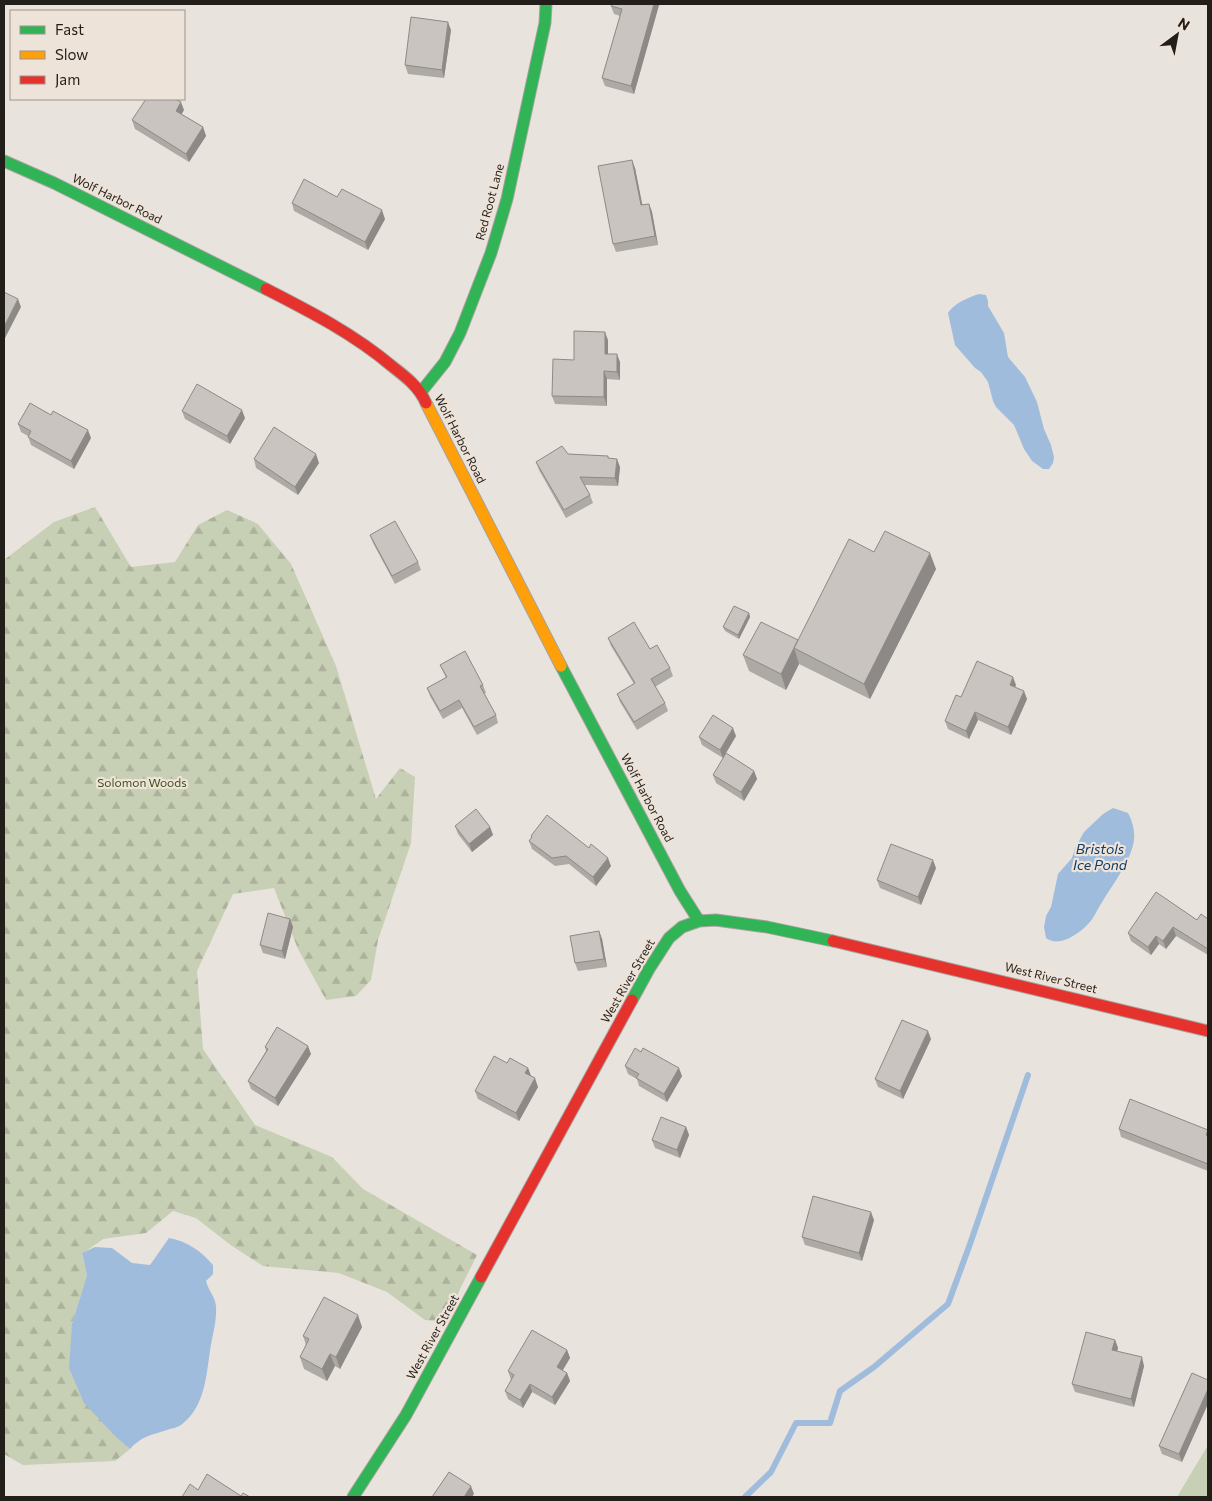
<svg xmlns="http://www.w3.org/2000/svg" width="1212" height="1501" font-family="Commissioner,sans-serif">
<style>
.green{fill:#c7cfb4}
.forest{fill:url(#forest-firs)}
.water{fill:#a0bcdc}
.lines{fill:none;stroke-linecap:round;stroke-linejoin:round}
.stream{stroke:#a0bcdc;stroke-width:6}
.fast-casing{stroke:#a6a29e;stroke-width:13}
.slow-casing{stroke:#a6a29e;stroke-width:13}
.jam-casing{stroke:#a6a29e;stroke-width:13}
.fast{stroke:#30b455;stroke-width:11}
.slow{stroke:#ff9f0a;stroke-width:11}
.jam{stroke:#e5322d;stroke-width:11}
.wall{fill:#ada9a4}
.shaded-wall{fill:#8d8986}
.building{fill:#c9c4bf;stroke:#8d8986}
.labels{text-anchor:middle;stroke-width:4.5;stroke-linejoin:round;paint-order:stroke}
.street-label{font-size:12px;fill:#221e1a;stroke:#eee3d8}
.park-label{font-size:12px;fill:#3b5215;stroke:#eee3d8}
.water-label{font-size:14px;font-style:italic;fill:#0c3a66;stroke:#eee3d8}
</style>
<defs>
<pattern id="forest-firs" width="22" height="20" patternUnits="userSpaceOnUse" patternTransform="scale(1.25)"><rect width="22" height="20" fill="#c7cfb4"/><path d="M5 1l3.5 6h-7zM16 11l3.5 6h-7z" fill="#abb19a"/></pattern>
</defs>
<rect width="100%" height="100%" fill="#e9e3dd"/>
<!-- green -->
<path class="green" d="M1208,1445V1497H1177Z"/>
<!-- forest -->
<path class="forest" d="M95,507L131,567L175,562L198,525L227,510L258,524L291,564L336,666L376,799L400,768L415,777L411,843L378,940L371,980L356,996L326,1000L298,949L274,888L233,894L197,971L203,1049L255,1125L332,1157L363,1189L477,1255L444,1321L425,1320L387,1292L339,1273L263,1266L232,1246L196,1218L173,1211L146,1233L103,1239L82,1254L87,1275L72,1324L117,1438L130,1449L115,1461L23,1465L4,1454V560L54,522Z"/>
<!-- water -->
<path class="water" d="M979,294L986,295L988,301V306L1004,333L1008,357L1025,377L1037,402L1044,429L1051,445L1054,457L1053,463L1049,469H1043L1032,461L1024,449L1014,425L996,407L993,401L988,382L981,372L975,368L955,345L948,313C953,304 969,297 979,294Z
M1113,808L1128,813C1132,820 1135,831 1134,839C1133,858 1111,887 1101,904C1097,910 1094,918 1089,923C1079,934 1059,948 1046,938L1044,927L1046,916L1051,907L1058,874L1072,858L1075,848L1084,832L1103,814Z
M169,1238C187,1241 201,1251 213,1265V1274L206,1281C208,1290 215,1296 216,1306C217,1322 212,1336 210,1351C206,1377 205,1407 181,1425C178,1427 174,1428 170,1429C153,1435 143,1435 130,1449L117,1438L84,1403L69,1368L72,1324L87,1275L82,1253L95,1247L112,1248L132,1263L150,1265Z"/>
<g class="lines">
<!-- stream -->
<path class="stream" d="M745,1497L771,1472L796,1423H830L840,1391L874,1367L948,1304L970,1244L1028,1075"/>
<defs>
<path id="fast" d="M4,161L54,183L266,289
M421,392L445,362L460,333L491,253L507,199L545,23L546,4
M561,666L680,891L699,921
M632,1000L649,969L669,938L682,927L699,921L716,920L767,927L833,941
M353,1497L406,1415L481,1277"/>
<path id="slow" d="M426,403L561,666"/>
<path id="jam" d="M266,289C311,312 354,334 393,367C406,377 419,387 426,403
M833,941L1208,1031
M481,1277L632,1000"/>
</defs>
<!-- fast casing -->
<use href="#fast" class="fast-casing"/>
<!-- slow casing -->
<use href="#slow" class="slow-casing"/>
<!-- jam casing -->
<use href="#jam" class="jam-casing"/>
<!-- fast -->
<use href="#fast" class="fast"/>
<!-- slow -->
<use href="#slow" class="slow"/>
<!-- jam -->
<use href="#jam" class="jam"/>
</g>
<!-- wall -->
<path class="wall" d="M612,4H658L659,5L634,94L605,86L602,78L620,16L614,14L611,6Z
M451,30L444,78L408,74L405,65Z
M184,110L181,114L203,127L206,136L189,162L135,129L132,120Z
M635,168L642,205L649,204L652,212L658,245L616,252L613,244Z
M337,197L385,219L368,250L294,211L292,203Z
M608,340V354L620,362V380L607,379V406L555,404L552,396L574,360Z
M182,411L245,418L230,444L185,419Z
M51,415L91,438L74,469L31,445L28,436L21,432L18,424Z
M568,454L608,458L620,467L618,486L585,485L590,495L593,503L566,518L539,470L536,462Z
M254,459L319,463L298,495L256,468Z
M370,535L418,562L421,570L395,584L373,543Z
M874,552L936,569L870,699L799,664L786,690L749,671L743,655L798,640Z
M749,613L750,617L739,639L725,631L723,627Z
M608,638L650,649L670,668L673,676L655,687L665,703L668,711L637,730L620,702L617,694L634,684L611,646Z
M440,665L483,685L486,693L484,694L496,715L498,723L477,735L462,708L443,719L430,696L427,688L446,678Z
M1016,685L1015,687L1027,699L1011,735L978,720L969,739L948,729L945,721L961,697Z
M736,736L723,758L702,745L699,737Z
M754,771L757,779L744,801L716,783L713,775Z
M455,826L490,827L493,835L472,852L458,834Z
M531,836L611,866L596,886L569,864L555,866L532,849L529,841L531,838Z
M936,868L921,905L880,888L877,880Z
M290,919L293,927L285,959L263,953L260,945Z
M1208,919V955L1176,936L1166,949L1159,944L1151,955L1131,941L1128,933L1197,920Z
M599,931L602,939L607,967L578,971L575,963Z
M931,1039L903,1099L878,1087L875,1079Z
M265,1047L311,1054L278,1106L251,1089L248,1081L266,1051Z
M641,1052L682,1076L667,1102L639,1086L637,1079L628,1074L625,1066Z
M507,1063L528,1068L531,1076L538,1087L519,1121L478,1099L475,1091Z
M686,1127L689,1135L680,1158L655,1148L652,1140Z
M1119,1129L1208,1130V1171L1121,1137Z
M874,1220L862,1261L805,1245L802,1237Z
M362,1327L340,1369L335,1366L327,1381L304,1369L300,1357L306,1345L303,1336Z
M1115,1340L1118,1348L1117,1351L1144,1366L1134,1407L1075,1392L1072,1384Z
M567,1350L570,1358L562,1370L567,1373L570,1381L555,1405L532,1392L523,1408L508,1399L505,1391L511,1380L508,1371Z
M1192,1373L1182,1462L1162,1454L1159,1446Z"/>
<!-- shaded-wall -->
<path class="shaded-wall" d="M654,4H658L659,5L634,94L631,86Z
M448,22L451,30L444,78L442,70Z
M181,102L184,110L179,119L176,111Z
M203,127L206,136L189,162L186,154Z
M632,160L635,168L644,213L641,205Z
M649,204L652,212L658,245L655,236Z
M382,210L385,219L368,250L365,242Z
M18,299L21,307L4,340V327Z
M605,332L608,340V362L605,354Z
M617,354L620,362V380L617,372Z
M604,371L607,379V406L604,397Z
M242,410L245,418L230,444L227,436Z
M88,430L91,438L74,469L71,461Z
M316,454L319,463L298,495L295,487Z
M617,459L620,467L618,486L615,478Z
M930,553L936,569L870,699L864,684Z
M749,613L750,617L739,639L738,635Z
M794,648L799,664L786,690L781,674Z
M1013,677L1016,685L1012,693L1010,685Z
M1024,691L1027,699L1011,735L1008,727Z
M975,712L978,720L969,739L966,731Z
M733,728L736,736L723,758L720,750Z
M754,771L757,779L744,801L741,792Z
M490,827L493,835L472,852L469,844Z
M608,858L611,866L596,886L593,877Z
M933,860L936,868L921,905L918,897Z
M290,919L293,927L285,959L282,951Z
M1173,927L1176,936L1166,949L1163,941Z
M599,931L602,939L607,967L604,959Z
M1156,936L1159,944L1151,955L1148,947Z
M928,1031L931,1039L903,1099L900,1091Z
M308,1046L311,1054L278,1106L275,1098Z
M528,1068L531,1076L525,1073Z
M679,1068L682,1076L667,1102L664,1094Z
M535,1078L538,1087L519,1121L516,1113Z
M686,1127L689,1135L680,1158L677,1150Z
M871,1212L874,1220L862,1261L859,1253Z
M358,1315L362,1327L340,1369L336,1357Z
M1115,1340L1118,1348L1115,1358L1112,1350Z
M567,1350L570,1358L560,1375L557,1367Z
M330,1354L335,1366L327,1381L322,1369Z
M1142,1357L1144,1366L1134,1407L1131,1399Z
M567,1373L570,1381L555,1405L552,1397Z
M530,1384L532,1392L523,1408L520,1400Z
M1208,1389V1404L1182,1462L1179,1454Z
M471,1486L474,1494L472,1497H464Z"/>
<!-- building -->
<path class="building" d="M612,4H654L631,86L602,78L622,9L611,6Z
M411,17L448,22L442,70L405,65Z
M146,99H175L181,102L176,111L203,127L186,154L132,120Z
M632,160L641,205L649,204L655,236L613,244L598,166Z
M304,179L337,197L342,189L382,210L365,242L292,203Z
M4,292L18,299L4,327Z
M574,331L605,332V354H617V372L604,371V397L552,396L553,359L574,360Z
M197,384L242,410L227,436L182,411Z
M30,403L51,415L53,411L88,430L71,461L28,437L31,431L18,424Z
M274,427L316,454L295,487L254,459Z
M562,446L568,454L608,456V458L617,459L615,478L580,477L590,495L564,510L536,462Z
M395,521L418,562L392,576L370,535Z
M885,531L930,553L864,684L794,648L849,539L874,552Z
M734,606L749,613L738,635L723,627Z
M634,622L650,649L657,645L670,668L651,679L665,703L634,722L617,694L635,683L608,638Z
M761,622L798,640L781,674L743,655Z
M465,651L483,685L480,686L496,715L474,727L459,700L440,711L427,688L447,677L440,665Z
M977,661L1013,677L1010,685L1024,691L1008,727L975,712L966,731L945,721L956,695L961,697Z
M713,715L733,728L720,750L699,737Z
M726,753L754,771L741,792L713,775Z
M476,809L490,827L469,844L455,826Z
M547,815L589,848L591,844L608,858L593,877L566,856L552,858L529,841L532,837L531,836Z
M891,844L933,860L918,897L877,880Z
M1156,892L1197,920L1201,914L1208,919V949L1173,927L1163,941L1156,936L1148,947L1128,933Z
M268,913L290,919L282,951L260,945Z
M599,931L604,959L575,963L570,936Z
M902,1020L928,1031L900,1091L875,1079Z
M277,1027L308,1046L275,1098L248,1081L268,1049L265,1047Z
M635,1048L641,1052L643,1048L679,1068L664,1094L636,1078L639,1074L625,1066Z
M494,1056L507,1063L510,1058L528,1068L525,1073L535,1078L516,1113L475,1091Z
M1130,1099L1208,1130L1206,1135L1208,1136V1164L1119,1129Z
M661,1117L686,1127L677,1150L652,1140Z
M813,1196L871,1212L859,1253L802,1237Z
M324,1297L358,1315L336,1357L330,1354L322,1369L300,1357L309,1339L303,1336Z
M532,1330L567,1350L557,1367L567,1373L552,1397L530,1384L520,1400L505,1391L514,1375L508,1371Z
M1086,1332L1115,1340L1112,1350L1142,1357L1131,1399L1072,1384Z
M1192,1373L1208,1380V1389L1179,1454L1159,1446Z
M449,1472L471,1486L464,1497H432Z
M207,1474L241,1496L243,1493L250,1497H182L190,1484L198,1490Z"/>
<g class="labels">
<!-- street labels -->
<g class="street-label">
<text transform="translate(117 199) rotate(26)" y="4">Wolf Harbor Road</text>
<text transform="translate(490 202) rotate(-75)" y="4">Red Root Lane</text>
<text transform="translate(460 439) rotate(63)" y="4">Wolf Harbor Road</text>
<text transform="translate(647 798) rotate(62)" y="4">Wolf Harbor Road</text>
<text transform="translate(1051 978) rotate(14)" y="4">West River Street</text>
<text transform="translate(628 981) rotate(-60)" y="4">West River Street</text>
<text transform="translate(433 1337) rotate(-61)" y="4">West River Street</text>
</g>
<!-- park labels -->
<g class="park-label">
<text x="142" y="787">Solomon Woods</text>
</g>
<!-- water labels -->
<g class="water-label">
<text x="1100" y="854">Bristols<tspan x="1100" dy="16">Ice Pond</tspan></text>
</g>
</g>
<!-- border -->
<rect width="1212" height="1501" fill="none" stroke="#221e1a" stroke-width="10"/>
<!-- legend -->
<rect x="10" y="10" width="175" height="90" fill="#eee3d8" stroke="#9c948c"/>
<rect x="20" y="26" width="25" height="8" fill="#30b455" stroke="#9c948c"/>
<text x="55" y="35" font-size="15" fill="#221e1a">Fast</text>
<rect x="20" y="51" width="25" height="8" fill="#ff9f0a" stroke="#9c948c"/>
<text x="55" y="60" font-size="15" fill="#221e1a">Slow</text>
<rect x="20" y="76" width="25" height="8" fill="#e5322d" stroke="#9c948c"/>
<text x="55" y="85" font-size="15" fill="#221e1a">Jam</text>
<!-- north arrow -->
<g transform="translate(1177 35) rotate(32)" stroke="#eee3d8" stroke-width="4" paint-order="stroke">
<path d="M0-4L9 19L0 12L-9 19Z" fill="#221e1a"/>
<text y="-8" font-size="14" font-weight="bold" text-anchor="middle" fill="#221e1a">N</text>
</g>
</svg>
